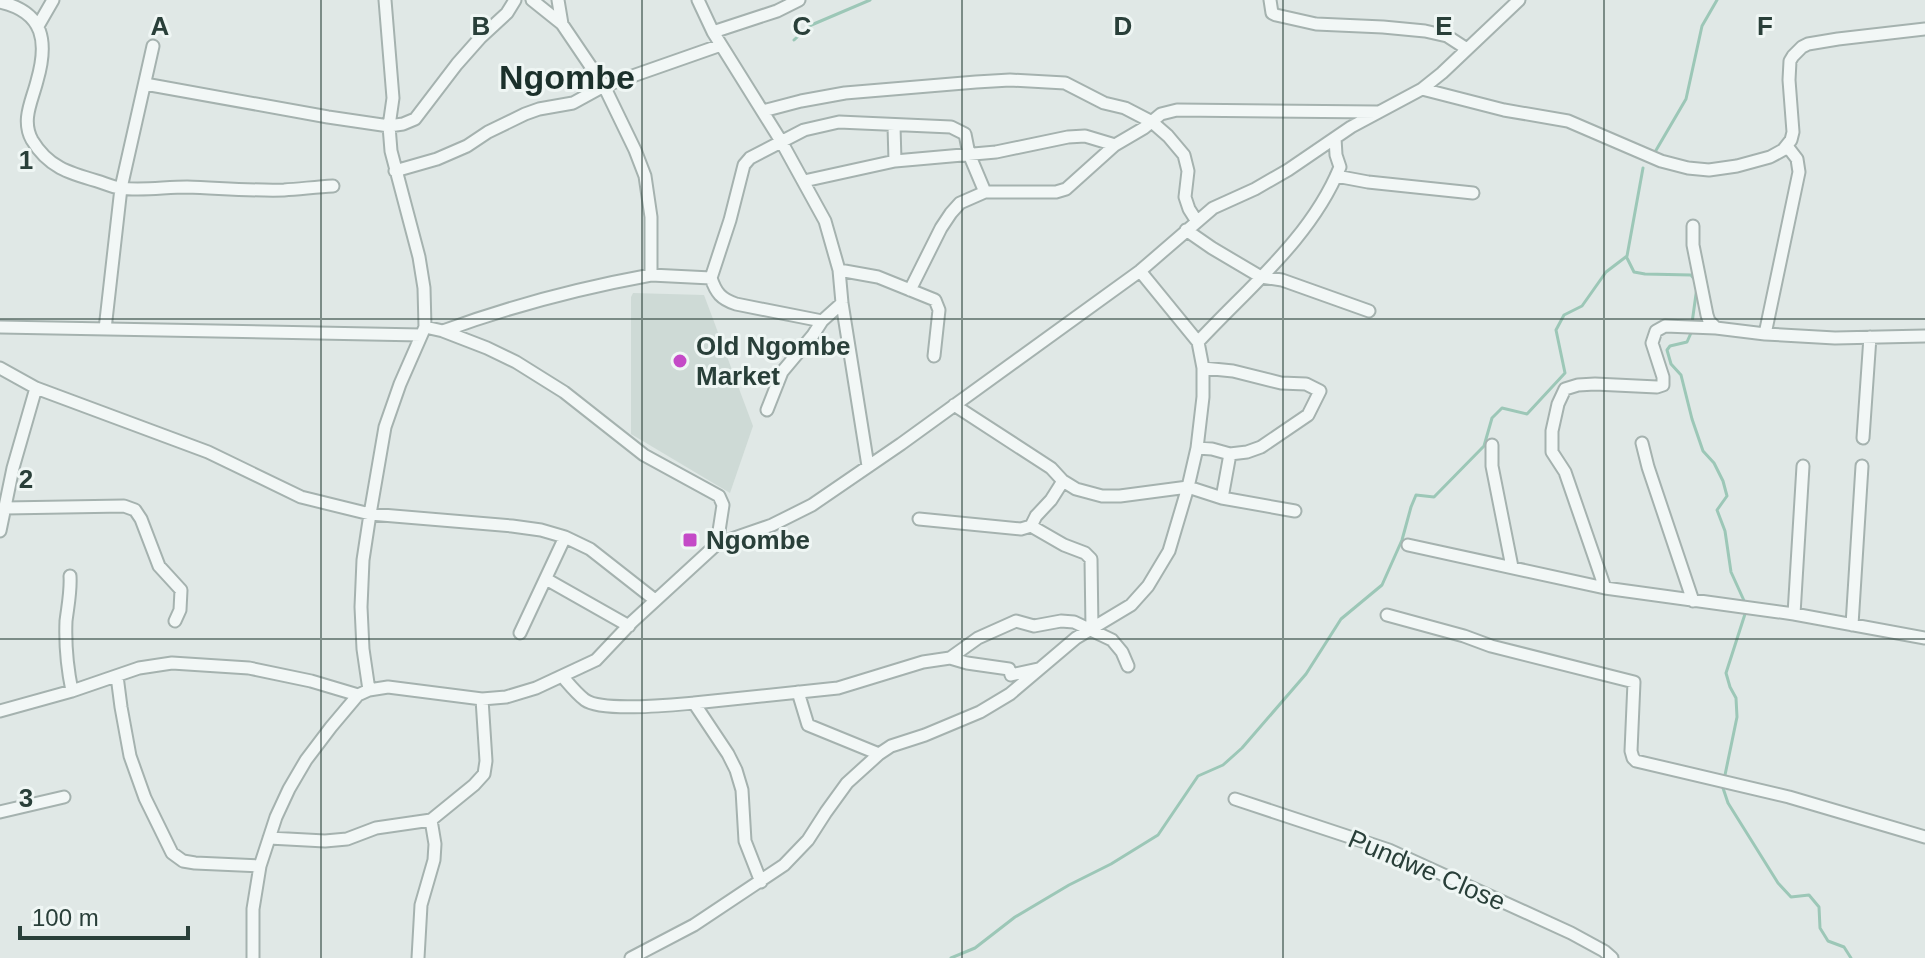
<svg xmlns="http://www.w3.org/2000/svg" width="1925" height="958" font-family="Arial,sans-serif">
<style>
.built{fill:#cedad6}
.lines{fill:none;stroke-linecap:round;stroke-linejoin:round}
.stream{stroke:#9cc7b7;stroke-width:3}
.minor-casing{stroke:#a5b2af;stroke-width:15}
.minor{stroke:#f2f7f6;stroke-width:11}
.grid{fill:none;stroke:#293f39;stroke-width:2;stroke-opacity:0.55}
.poi-dot{fill:#c44ac7;stroke:#eff6f4;stroke-width:3}
.labels{text-anchor:middle;stroke-width:6;stroke-linejoin:round;paint-order:stroke}
.poi-label{font-size:26px;font-weight:bold;fill:#293f39;stroke:#eff6f4;text-anchor:start}
.street-label{font-size:26px;fill:#293f39;stroke:#eff6f4}
.district-label{font-size:34px;font-weight:bold;fill:#1b302b;stroke:#eff6f4}
.grid-label{font-size:26px;text-anchor:middle;font-weight:bold;fill:#293f39;stroke:#eff6f4;stroke-width:6;stroke-linejoin:round;paint-order:stroke}
</style>
<rect width="100%" height="100%" fill="#e0e8e6"/>
<!-- built -->
<path class="built" d="M633,293L704,295L753,426L730,493L631,434V297Z"/>
<g class="lines">
<!-- stream -->
<path class="stream" d="M794,40L809,26L870,0
M1655,152L1686,99L1702,26L1717,0
M1627,258L1634,272L1645,274L1691,275L1695,280
M1692,323L1697,287
M1691,333L1687,342L1670,346L1667,350L1671,364L1681,375L1692,419L1703,451L1714,463L1723,481L1727,496L1717,510L1725,531L1731,572L1746,605
M1725,775L1737,717L1736,698L1730,687L1726,673L1745,614
M1723,788L1728,803L1778,883L1791,897L1809,895L1819,907L1820,928L1828,941L1844,947L1851,958
M951,958L975,948L1015,917L1069,885L1111,864L1158,835L1198,776L1223,765L1242,748L1306,674L1341,619L1382,585L1402,540L1411,507L1416,495L1434,497L1484,446L1492,418L1502,408L1527,414L1565,373L1556,330L1564,315L1582,306L1606,272L1627,256L1643,168"/>
<defs>
<path id="minor" d="M532,0L562,24
M698,0L713,32L781,141L825,221L839,270L842,303L868,466
M1270,0L1272,13L1276,15L1316,24L1383,27L1425,31L1447,36L1467,49
M0,2C45,12 48,43 37,81C32,101 21,120 32,140C48,167 69,173 97,181C104,183 112,187 120,188C141,191 165,187 187,187C219,188 252,191 284,190C300,189 316,187 333,186
M38,26L53,0
M713,32L777,11L799,0
M145,84L328,117L389,126L403,124L415,119L457,64L480,38L507,13L515,0
M1422,89L1504,110L1568,121L1661,161L1688,168L1709,170L1737,166L1770,157L1783,150L1791,140L1793,132L1789,80L1790,61L1793,56L1802,47L1808,44L1838,39L1925,29
M763,111L801,101L845,93L976,82L1010,80L1065,83L1104,103L1125,108L1152,122L1168,136L1184,155L1188,171L1185,197L1189,209L1196,220
M894,126L895,161
M395,171L437,159L467,146L488,132L525,114L539,109L573,103L604,86L721,45
M1336,176L1368,182L1473,193
M804,181L895,161L996,152L1068,137L1085,136L1115,145
M1693,226V245L1707,315L1709,321L1716,328L1765,334L1835,338L1925,336
M1186,230L1212,248L1261,277L1282,280L1369,311
M839,270L878,277L935,300L939,310L934,356
M651,275L711,278C716,293 721,299 736,304L822,321
M711,278L730,220L744,165L750,158L804,130L839,122L951,127L965,134L969,154L985,192
M910,290L941,228L951,213L960,203L985,192H1056L1066,189L1115,145L1144,128L1161,114L1177,110L1377,112
M0,327L421,335
M425,327L443,331C511,306 580,288 651,275V217L645,176L635,150L604,86L562,24L558,0
M105,329L121,188L153,46
M443,331L487,348L516,362L564,392L644,455L719,496L723,505L717,544
M1765,334L1799,172L1797,159L1787,146
M1198,342C1249,287 1311,238 1340,167L1336,155L1335,138
M0,368L36,388L208,452L301,497L370,514L512,526L541,530L565,537L590,549L655,600
M954,405L1051,468L1063,481L1076,489L1102,496H1120L1188,487L1222,498L1295,511
M767,410L782,372L813,335L822,321L842,303
M1863,438L1870,337
M1642,443L1648,467L1693,601
M1492,445V466L1512,567
M1197,448L1212,449L1230,454L1247,452L1261,447L1308,415L1320,391L1306,384L1281,383L1233,371L1203,368
M1222,498L1230,454
M5,508L124,506L135,510L141,519L159,566L181,590L180,610L175,621
M919,519L1021,529L1031,526L1036,516L1051,500L1063,481
M1031,526L1064,545L1085,553L1091,559L1092,629
M0,531L13,468L36,388
M1408,545L1605,588L1794,614L1925,638
M70,576C71,591 68,605 66,621C65,645 67,667 72,691
M546,579L629,626
M1605,588L1565,472L1552,452V431L1558,404L1565,389L1578,385L1595,384L1657,387L1663,385V377L1652,343L1656,331L1665,326L1716,328
M1794,614L1803,466
M1387,615L1464,636L1491,646L1634,682L1631,751L1633,758L1636,761L1789,797L1925,837
M1852,625L1862,466
M520,633L565,537
M950,658L967,663L1009,669L1011,675L1038,669
M117,676L121,707L130,756L145,798L172,853L183,861L195,863L260,866
M562,676C569,684 576,693 585,700C602,712 671,705 694,703L728,754L736,770L742,790L745,841L761,882
M369,690L363,649L361,607L363,560L370,514L385,427L400,384L425,327L424,288L419,257L391,151L389,126L393,98L385,0
M798,692L808,725L879,754
M694,703L838,688L923,662L950,658L978,638L1016,621L1034,626L1061,621L1074,622L1112,640L1122,652L1128,666
M0,711L72,691L139,668L172,663L249,668L311,681L358,695
M1235,799L1389,850L1571,933L1604,951L1612,958
M0,812L64,797
M269,838L325,841L347,839L376,828L431,820L474,785L484,774L486,761L482,699
M253,958V909L260,866L276,817L289,789L306,760L331,727L358,695L369,690L388,687L482,699L506,697L536,688L596,660L632,622L717,544L772,525L812,505L901,444L1140,271L1213,208L1255,189L1288,170L1351,127L1422,89L1442,73L1519,0
M418,958L421,905L434,860L435,844L431,820
M631,958L694,925L784,865L808,840L826,812L847,783L879,754L891,746L925,735L980,712L1010,694L1076,638L1131,605L1148,586L1169,551L1188,487L1197,448L1203,397V368L1198,342L1140,271"/>
</defs>
<!-- minor casing -->
<use href="#minor" class="minor-casing"/>
<!-- minor -->
<use href="#minor" class="minor"/>
</g>
<!-- grid -->
<path class="grid" d="M321,0V958M642,0V958M962,0V958M1283,0V958M1604,0V958M0,319H1925M0,639H1925"/>
<!-- markers -->
<g class="poi-dot">
<circle cx="680" cy="361" r="8"/>
<rect x="682" y="532" width="16" height="16" rx="4"/>
</g>
<g class="labels">
<!-- poi labels -->
<g class="poi-label">
<text x="696" y="355">Old Ngombe<tspan x="696" dy="30">Market</tspan></text>
<text x="706" y="549">Ngombe</text>
</g>
<!-- street labels -->
<g class="street-label">
<text transform="translate(1427 870) rotate(23)" y="9">Pundwe Close</text>
</g>
<!-- district labels -->
<g class="district-label">
<text x="567" y="89">Ngombe</text>
</g>
</g>
<g class="grid-label">
<text x="160" y="35">A</text>
<text x="481" y="35">B</text>
<text x="802" y="35">C</text>
<text x="1123" y="35">D</text>
<text x="1444" y="35">E</text>
<text x="1765" y="35">F</text>
<text x="26" y="169">1</text>
<text x="26" y="488">2</text>
<text x="26" y="807">3</text>
</g>
<!-- scale -->
<path d="M20 926v12h168v-12" fill="none" stroke="#293f39" stroke-width="4"/>
<text x="32" y="926" font-size="24" fill="#293f39" stroke="#eff6f4" stroke-width="6" paint-order="stroke">100 m</text>
</svg>
